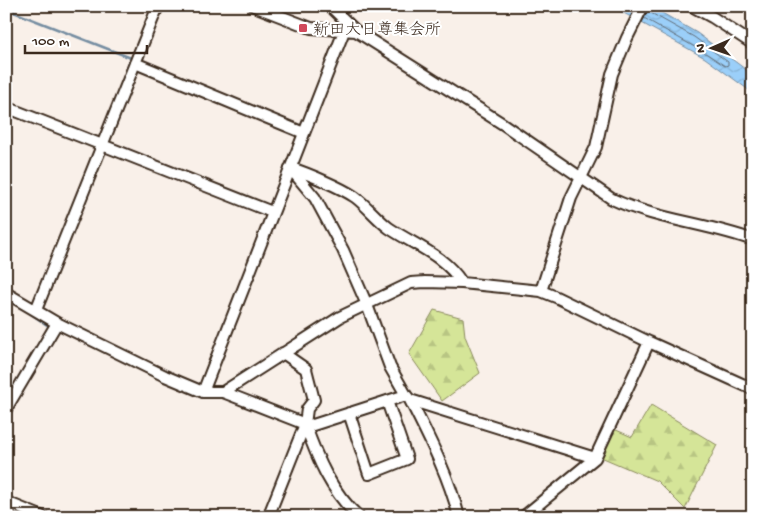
<svg xmlns="http://www.w3.org/2000/svg" width="759" height="523" font-family="'Gochi Hand','Klee One',sans-serif">
<style>
.forest{fill:url(#forest-firs);stroke:#88885b}
.water{fill:url(#water-waves);stroke:#758da1}
.lines{fill:none;stroke-linecap:round;stroke-linejoin:round}
.shore{stroke:#616c76;stroke-width:1}
.stream{stroke:#758da1;stroke-width:2.5}
.street-casing{stroke:#3b2a1e;stroke-width:14}
.street{stroke:#fff;stroke-width:10}
.poi-dot{fill:#d1495b;stroke:#fff;stroke-width:2}
.labels{text-anchor:middle;stroke-width:4;stroke-linejoin:round;paint-order:stroke}
.poi-label{font-size:16px;fill:#3b2a1e;stroke:#fff;text-anchor:start}
</style>
<defs>
<pattern id="forest-firs" width="22" height="20" patternUnits="userSpaceOnUse" patternTransform="scale(1.25)"><rect width="22" height="20" fill="#d5e598"/><path d="M5 1l3.5 6h-7zM16 11l3.5 6h-7z" fill="#b8c583"/></pattern>
<pattern id="water-waves" width="16" height="10" patternUnits="userSpaceOnUse" patternTransform="scale(1.25)"><rect width="16" height="10" fill="#9bcff9"/><path d="M0 5q4-4 8 0t8 0" fill="none" stroke="#86b2d5"/></pattern>
</defs>
<rect width="100%" height="100%" fill="#f9f0e9"/>
<filter id="ink" filterUnits="userSpaceOnUse"><feTurbulence type="fractalNoise" baseFrequency=".02" numOctaves="2"/><feDisplacementMap in="SourceGraphic" scale="10" xChannelSelector="R" yChannelSelector="G"/><feConvolveMatrix kernelMatrix="1 2 1 2 8 2 1 2 1" color-interpolation-filters="sRGB"/></filter>
<g filter="url(#ink)">
<!-- forest -->
<path class="forest" d="M434,310L463,318L465,336L480,373L442,401L409,354Z
M651,405L717,445L685,509L657,481L601,457L614,429L632,437Z"/>
<!-- water -->
<path class="water" d="M611,6H650L697,33L753,75V94L746,88L705,58Z"/>
<g class="lines">
<!-- shore -->
<path class="shore" d="M644,18L707,54L725,66L728,65V62L694,37L651,13L648,9"/>
<!-- stream -->
<path class="stream" d="M6,9L131,58L116,98
M31,314L50,327"/>
<defs>
<path id="street" d="M254,6L311,28L356,31L503,124L612,199C657,220 706,223 753,240
M330,6L356,31
M692,6L712,17L753,44
M135,63L304,133
M6,107L272,212
M290,168L315,198L343,250L367,305L390,367L406,395
M291,168C309,174 340,187 355,197C367,206 377,219 389,228C416,246 444,255 462,283
M541,291L571,198L596,147L612,74L627,38L643,6
M6,293L57,323L165,376L203,392H223L340,317L411,283L425,282L462,283L541,291L556,297L649,342L753,389
M36,310L158,6
M203,392L344,31
M223,392L305,424L313,425L406,395L410,400C429,438 449,476 459,517
M410,400L595,458
M6,409L57,323
M349,413L369,474L407,459L387,401
M305,424C317,458 331,492 359,517
M6,502L43,517
M268,517L305,424L307,409L314,400L306,369L283,353
M523,517L595,458L649,342"/>
</defs>
<!-- street casing -->
<use href="#street" class="street-casing"/>
<!-- street -->
<use href="#street" class="street"/>
</g>
</g>
<!-- markers -->
<rect class="poi-dot" x="298" y="23" width="10" height="10" rx="2.5"/>
<g class="labels">
<!-- poi labels -->
<g class="poi-label">
<text x="313" y="34">新田大日尊集会所</text>
</g>
</g>
<!-- margin -->
<rect width="759" height="523" fill="none" stroke="#fff" stroke-width="25"/>
<rect x="12" y="12" width="734" height="498" fill="none" stroke="#3b2a1e" stroke-width="2" filter="url(#ink)"/>
<!-- north arrow -->
<g transform="translate(712 48) rotate(268)" stroke="#ffffff" stroke-width="4" paint-order="stroke">
<path d="M0-4L9 19L0 12L-9 19Z" fill="#3b2a1e"/>
<text y="-8" font-size="14" font-weight="bold" text-anchor="middle" fill="#3b2a1e">N</text>
</g>
<!-- scale -->
<path d="M25 45v8h122v-8" fill="none" stroke="#3b2a1e" stroke-width="2.5"/>
<text x="32" y="45" font-size="15" fill="#3b2a1e" stroke="#ffffff" stroke-width="4" paint-order="stroke">100 m</text>
</svg>
